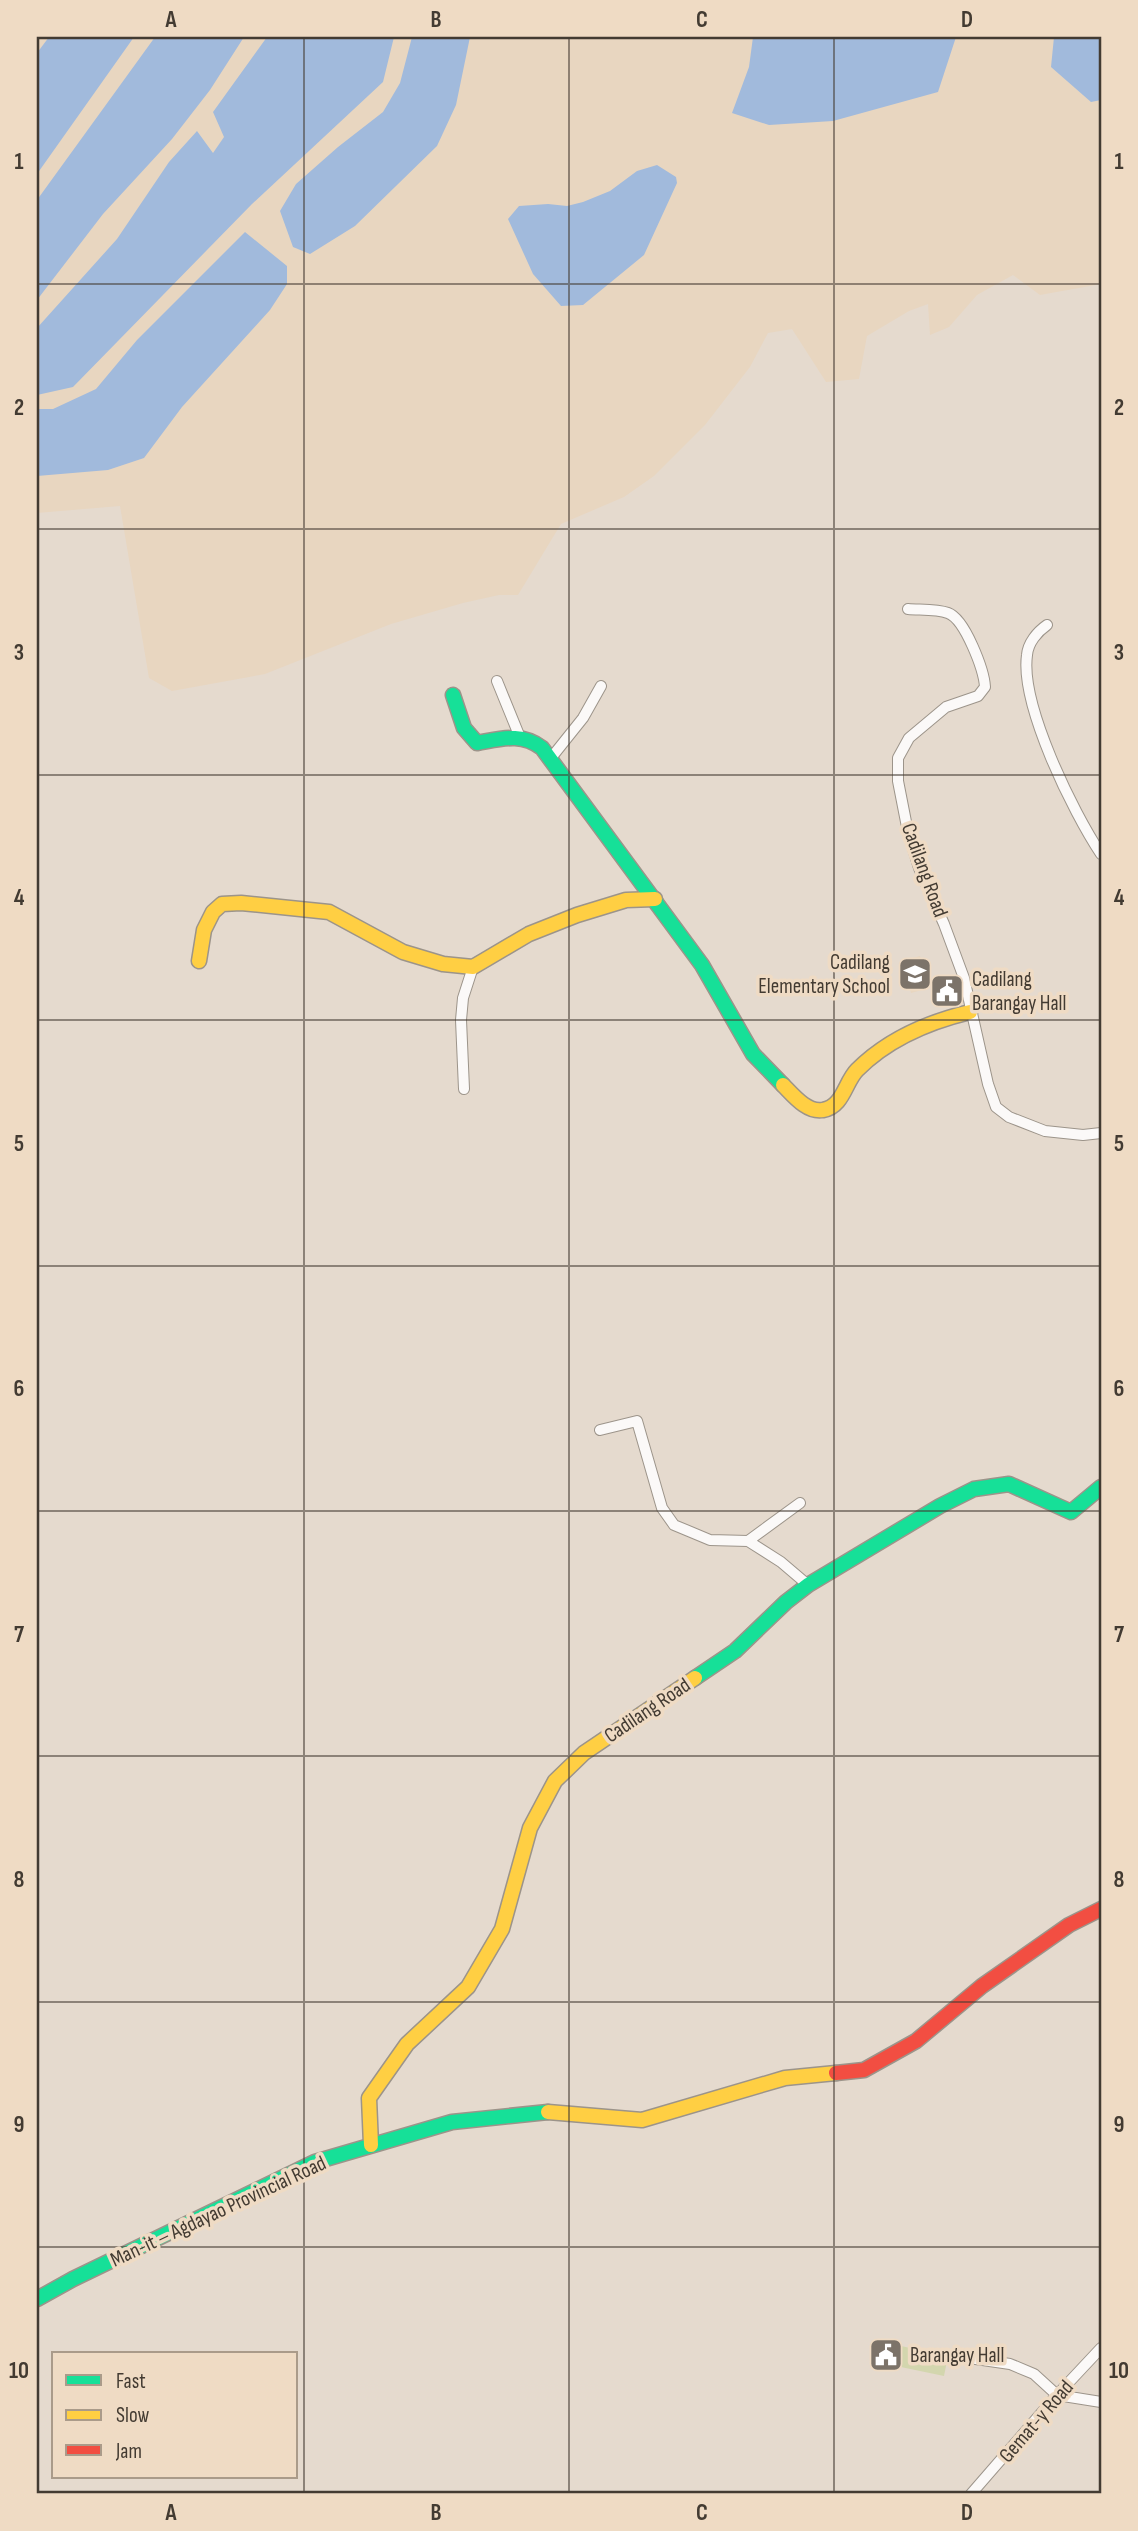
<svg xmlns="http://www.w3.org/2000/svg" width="1138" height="2531" font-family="'Sofia Sans Condensed',sans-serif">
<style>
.built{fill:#e8d6c0}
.green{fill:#d3d6ae}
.water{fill:#a1badc}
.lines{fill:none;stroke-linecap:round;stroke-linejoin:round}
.street-casing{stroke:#9c948a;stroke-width:12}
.fast-casing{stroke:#9c948a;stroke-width:17}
.slow-casing{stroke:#9c948a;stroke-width:17}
.jam-casing{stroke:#9c948a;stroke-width:17}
.street{stroke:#fbf9f8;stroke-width:10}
.fast{stroke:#16e098;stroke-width:14}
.slow{stroke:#ffcf43;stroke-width:14}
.jam{stroke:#f24e42;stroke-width:14}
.grid{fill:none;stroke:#433b32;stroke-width:2;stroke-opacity:0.55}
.labels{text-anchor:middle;stroke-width:7;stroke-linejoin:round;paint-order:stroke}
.street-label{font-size:21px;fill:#433b32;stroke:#efdbc4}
.poi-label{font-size:21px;fill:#433b32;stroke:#efdbc4;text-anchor:start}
.neatline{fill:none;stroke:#433b32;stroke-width:2.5}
.grid-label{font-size:23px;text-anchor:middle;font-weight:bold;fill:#433b32}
</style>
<rect width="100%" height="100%" fill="#e5dace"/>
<!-- built -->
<path class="built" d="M37,37H1101V284L1040,295L1013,275L977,295L949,327L930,335L928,304L909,311L867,336L859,379L826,382L792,329L768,333L750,367L705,425L654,476L624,497L561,524L518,595H499L463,603L391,624L265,674L172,691L149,678L120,506L37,513Z
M920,956L929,988L911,993L902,961Z"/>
<!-- green -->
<path class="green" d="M901,2346L948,2356L944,2376L896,2366Z"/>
<!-- water -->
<path class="water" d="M49,37H134L37,174V53Z
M155,37H244L210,90L172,139L103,214L37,300V200Z
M267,37H394L383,82L252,204L73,387L37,395V328L117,239L169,162L197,131L213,153L224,137L213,112Z
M412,37H470L456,105L437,146L355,226L310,254L293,247L280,211L296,184L338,147L383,112L400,83Z
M753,37H956L938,92L833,121L769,125L732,113L749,67Z
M1054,37H1101V100L1091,102L1051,67Z
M657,165L676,177L677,183L644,255L583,305L561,306L533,274L508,219L519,206L548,204L567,206L583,202L610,191L637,171Z
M245,232L287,266V284L270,310L182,407L144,458L108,470L37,476V409H53L96,389L137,340Z"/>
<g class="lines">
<defs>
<path id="street" d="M908,609C920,610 937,609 948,613C965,619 984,670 985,687L978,696L946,707L909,738L898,758V781L908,832L919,868L944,924L964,978L988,1084L996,1107L1009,1117L1045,1131L1083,1135L1101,1133
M1047,625C1037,632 1028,643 1027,655C1020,705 1073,812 1101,854
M497,681L519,735
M551,758L583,718L601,686
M464,1089L461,1020L463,998L473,967
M600,1430L637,1421L662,1508L674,1525L710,1540L748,1541L781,1562L808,1585
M748,1541L800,1503
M962,2357L1010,2364L1034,2374L1057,2395L1101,2402
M971,2494L1057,2395L1101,2348"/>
<path id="fast" d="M453,695L464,728L477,743C501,739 521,732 542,748L702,965L753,1054L783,1085
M695,1678L735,1651L786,1602L808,1585L940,1506L974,1489L1009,1484L1071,1512L1101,1487
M37,2299L73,2279L315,2162L452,2122L548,2112"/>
<path id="slow" d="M199,961L204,930L213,912L222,904L241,903L329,912L403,952L443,964L473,967L529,934L577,915L626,900L655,899
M783,1085C793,1095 807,1113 823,1110C843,1107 845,1082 857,1070C888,1039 928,1022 970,1012
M548,2112L642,2120L785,2078L836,2073
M371,2145L369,2098L407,2044L468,1987L502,1929L530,1828L555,1781L584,1753L695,1678"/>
<path id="jam" d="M836,2073L864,2070L916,2041L982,1986L1069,1925L1101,1909"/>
</defs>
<!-- street casing -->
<use href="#street" class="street-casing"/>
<!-- fast casing -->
<use href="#fast" class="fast-casing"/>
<!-- slow casing -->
<use href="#slow" class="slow-casing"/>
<!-- jam casing -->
<use href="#jam" class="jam-casing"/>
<!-- street -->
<use href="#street" class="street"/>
<!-- fast -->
<use href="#fast" class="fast"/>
<!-- slow -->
<use href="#slow" class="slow"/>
<!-- jam -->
<use href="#jam" class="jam"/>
</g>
<!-- grid -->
<path class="grid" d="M304,37V2494M569,37V2494M834,37V2494M37,284H1101M37,529H1101M37,775H1101M37,1020H1101M37,1266H1101M37,1511H1101M37,1756H1101M37,2002H1101M37,2247H1101"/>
<!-- icons -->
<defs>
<symbol id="school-square" viewBox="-11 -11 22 22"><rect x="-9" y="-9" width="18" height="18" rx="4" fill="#7c7369" stroke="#efdbc4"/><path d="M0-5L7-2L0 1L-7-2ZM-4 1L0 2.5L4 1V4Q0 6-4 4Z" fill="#fff"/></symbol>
<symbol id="civic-square" viewBox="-11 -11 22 22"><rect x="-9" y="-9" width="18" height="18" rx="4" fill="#7c7369" stroke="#efdbc4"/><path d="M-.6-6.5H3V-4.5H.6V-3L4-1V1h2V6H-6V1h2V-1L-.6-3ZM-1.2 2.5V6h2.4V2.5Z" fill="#fff"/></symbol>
</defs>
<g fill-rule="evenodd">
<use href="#school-square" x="896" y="955" width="38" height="38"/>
<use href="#civic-square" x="928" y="972" width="38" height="38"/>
<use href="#civic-square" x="867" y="2336" width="38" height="38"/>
</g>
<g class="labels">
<!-- street labels -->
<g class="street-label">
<text transform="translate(925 870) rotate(70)" y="7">Cadilang Road</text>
<text transform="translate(647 1710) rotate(-34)" y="7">Cadilang Road</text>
<text transform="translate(218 2211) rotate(-25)" y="7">Man-it – Agdayao Provincial Road</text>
<text transform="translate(1036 2421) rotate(-49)" y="7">Gemat-y Road</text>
</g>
<!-- poi labels -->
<g class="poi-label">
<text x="890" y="969" text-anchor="end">Cadilang<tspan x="890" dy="24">Elementary School</tspan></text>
<text x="972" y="986">Cadilang<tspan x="972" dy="24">Barangay Hall</tspan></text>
<text x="910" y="2362">Barangay Hall</text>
</g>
</g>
<!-- border -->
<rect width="1138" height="2531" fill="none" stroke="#efdbc4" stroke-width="77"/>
<!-- legend -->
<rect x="52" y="2352" width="245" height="126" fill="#efdbc4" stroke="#aa9b8a" stroke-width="2"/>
<rect x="66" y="2375" width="35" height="10" fill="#16e098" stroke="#aa9b8a" stroke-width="2"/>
<text x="116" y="2388" font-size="21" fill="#433b32">Fast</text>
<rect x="66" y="2410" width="35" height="10" fill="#ffcf43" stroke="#aa9b8a" stroke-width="2"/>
<text x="116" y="2422" font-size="21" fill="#433b32">Slow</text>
<rect x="66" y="2445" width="35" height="10" fill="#f24e42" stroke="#aa9b8a" stroke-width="2"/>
<text x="116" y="2458" font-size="21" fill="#433b32">Jam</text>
<rect x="38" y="38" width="1062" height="2454" class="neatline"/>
<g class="grid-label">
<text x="171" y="27">A</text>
<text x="436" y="27">B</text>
<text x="702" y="27">C</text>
<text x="967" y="27">D</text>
<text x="19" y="169">1</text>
<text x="1119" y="169">1</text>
<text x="19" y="415">2</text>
<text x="1119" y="415">2</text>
<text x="19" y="660">3</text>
<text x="1119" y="660">3</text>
<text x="19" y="905">4</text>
<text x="1119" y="905">4</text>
<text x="19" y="1151">5</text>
<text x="1119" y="1151">5</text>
<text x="19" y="1396">6</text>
<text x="1119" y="1396">6</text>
<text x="19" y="1642">7</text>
<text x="1119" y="1642">7</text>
<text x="19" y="1887">8</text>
<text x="1119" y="1887">8</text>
<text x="19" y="2132">9</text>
<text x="1119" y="2132">9</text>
<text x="19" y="2378">10</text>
<text x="1119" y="2378">10</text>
<text x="171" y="2520">A</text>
<text x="436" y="2520">B</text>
<text x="702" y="2520">C</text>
<text x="967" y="2520">D</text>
</g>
</svg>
